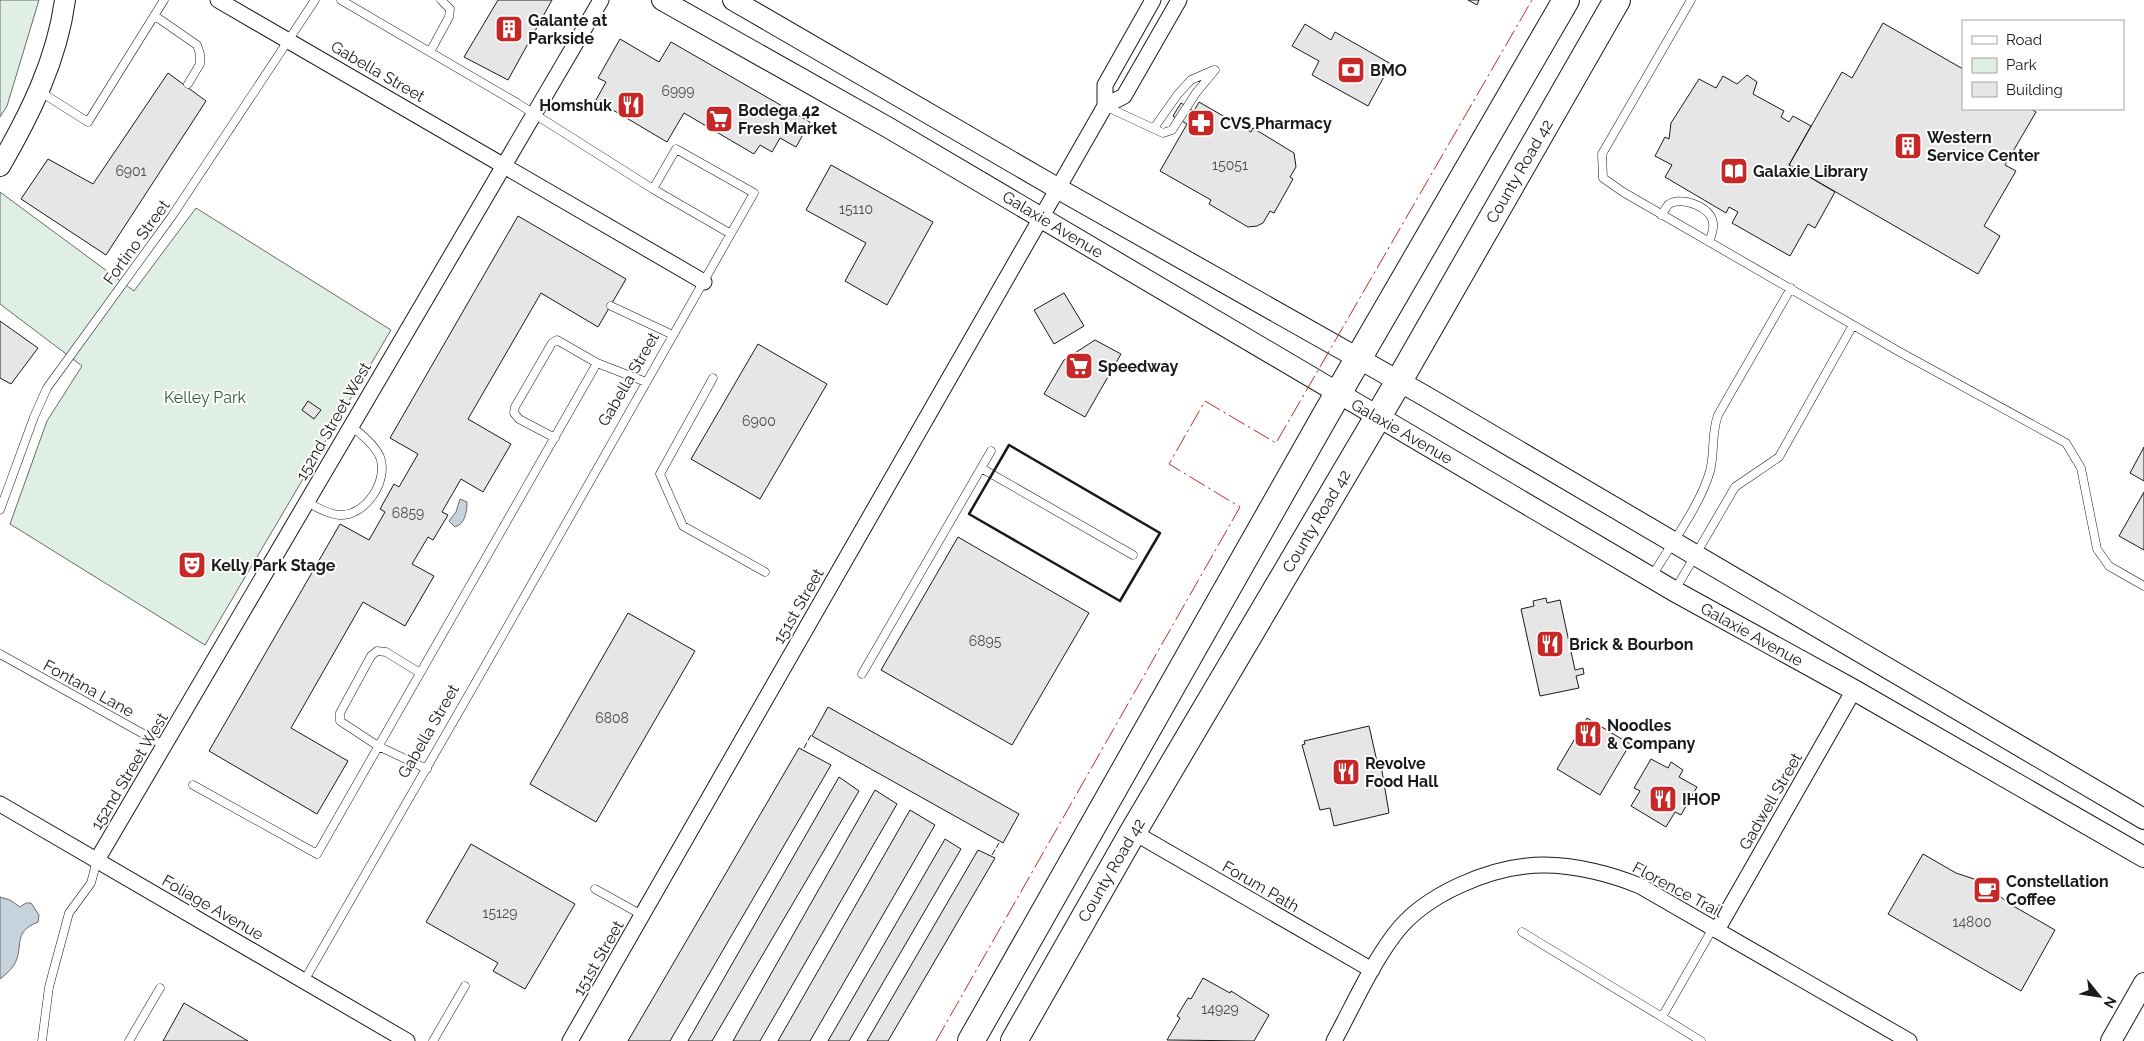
<svg xmlns="http://www.w3.org/2000/svg" width="2144" height="1041" font-family="Raleway,sans-serif">
<style>
.green{fill:#e0efe3;stroke:#6a6a6a}
.water{fill:#c6d2dc;stroke:#6a6a6a}
.building{fill:#e6e6e6;stroke:#1a1a1a}
.lines{fill:none;stroke-linecap:round;stroke-linejoin:round}
.service-casing{stroke:#1a1a1a;stroke-width:9}
.minor-casing{stroke:#1a1a1a;stroke-width:17}
.tertiary-casing{stroke:#1a1a1a;stroke-width:22}
.trunk-casing{stroke:#1a1a1a;stroke-width:28}
.service{stroke:#fff;stroke-width:8}
.minor{stroke:#fff;stroke-width:15}
.tertiary{stroke:#fff;stroke-width:20}
.trunk{stroke:#fff;stroke-width:26}
.fence{stroke:#1a1a1a;stroke-width:1;stroke-dasharray:6 2.5;stroke-linecap:butt}
.wall{stroke:#1a1a1a;stroke-width:2.5}
.power{stroke:#c62828;stroke-width:1;stroke-dasharray:18 4 2.5 4;stroke-linecap:butt}
.labels{text-anchor:middle;stroke-width:4;stroke-linejoin:round;paint-order:stroke}
.number-label{font-size:14px;fill:#4d4d4d}
.poi-label{font-size:16px;font-weight:bold;fill:#1a1a1a;stroke:#fff;text-anchor:start}
.street-label{font-size:16px;fill:#1a1a1a;stroke:#fff}
.park-label{font-size:16px;fill:#2b5a34;stroke:#fff}
</style>
<rect width="100%" height="100%" fill="#fff"/>
<!-- green -->
<path class="green" d="M0,0H39L7,106L0,117Z
M0,192L134,291L196,208L391,330L205,645L10,524L47,421L82,366L0,304Z"/>
<!-- water -->
<path class="water" d="M460,499L467,502C467,512 465,524 455,527L449,521L456,512Z
M0,897L10,900L20,907L26,903H31L39,915L38,922C11,933 25,946 14,965C11,970 5,975 0,979Z"/>
<!-- building -->
<path class="building" d="M498,0H552L508,80L464,57Z
M1468,0H1479L1477,5Z
M1883,23L1963,69V109H2031L2036,112L2005,165L2016,171L1984,226L2000,236L1978,274L1789,165L1842,72L1852,78Z
M1305,24L1331,40L1335,32L1391,64L1368,106L1312,75L1319,61L1292,46Z
M620,39L659,62L671,42L810,122L796,147L780,138L772,152L760,145L754,154L684,113L667,142L596,100L606,82L598,78Z
M168,73L206,101L106,255L21,199L48,159L93,184Z
M1747,75L1757,82L1753,94L1784,111L1781,117L1789,122L1793,116L1811,126L1789,165L1835,192L1815,228L1808,224L1790,256L1732,223L1738,212L1729,207L1726,213L1665,177L1672,165L1655,156L1665,137L1669,139L1671,123L1699,79L1716,88L1723,76L1737,84Z
M1199,102L1251,132L1253,128L1294,153L1296,167L1290,177L1293,179L1274,213L1270,211L1263,223L1257,226L1248,227L1209,204L1211,200L1160,171L1187,124L1173,116L1181,103L1194,111Z
M831,165L933,222L887,305L845,281L866,243L806,210Z
M518,216L626,279L598,327L541,293L468,419L511,444L483,492L461,479L442,512L448,515L433,540L428,537L412,564L434,576L405,626L363,602L291,728L348,761L317,814L209,751L340,524L369,540L385,512L380,509L394,484L399,487L418,454L390,438Z
M1064,293L1084,326L1054,344L1034,310Z
M0,321L38,348L11,384L0,378Z
M1095,340L1121,354L1085,417L1044,394L1064,360Z
M758,344L827,384L760,499L691,459Z
M308,401L321,410L314,419L302,410Z
M2144,447V481L2130,473Z
M2144,492V550L2119,536Z
M958,537L1089,613L1012,745L881,670Z
M1546,598L1547,603L1560,600L1575,670L1583,668L1584,674L1576,676L1579,688L1540,696L1521,609L1534,606L1533,601Z
M628,613L695,651L596,822L530,784Z
M828,707L1019,814L1003,843L812,736Z
M1587,718L1630,744L1600,795L1557,769Z
M1369,726L1378,766L1381,765L1389,813L1334,826L1330,808L1320,810L1302,745L1305,744L1304,741Z
M799,748L831,765L670,1041H628Z
M1651,759L1668,768L1671,762L1683,770L1679,777L1697,787L1681,815L1675,812L1666,827L1631,806L1640,791L1634,788Z
M839,777L859,791L712,1041H688Z
M875,790L897,804L760,1041H733Z
M910,810L935,825L810,1041H778Z
M945,839L961,849L849,1041H828Z
M471,844L575,904L525,989L493,971L498,963L426,922Z
M978,850L995,858L888,1041H867Z
M1923,854L1956,873L1974,879L1994,891L2008,903L2055,930L2021,991L1888,914Z
M1203,978L1230,993L1231,991L1269,1015L1254,1041L1167,1040L1180,1018L1177,1016L1188,998L1191,999Z
M184,1003L248,1041H163Z"/>
<g class="lines">
<defs>
<path id="service" d="M341,0L517,103L653,189
M1691,0L1602,154L1603,178L1623,192L1898,351L2066,443L2081,468L2097,549L2109,566L2144,586
M155,16L197,45L200,54V64L188,84
M430,52L449,17L450,9L441,0
M39,91L88,122L164,0
M1105,106L1163,133L1172,130L1196,93L1215,70
M1154,128L1178,94L1191,80L1214,70
M1661,215C1663,212 1666,208 1668,205C1680,195 1712,207 1713,223C1714,229 1711,237 1709,242
M611,306L673,335
M713,378L660,474L683,526L765,572
M555,438L519,419L514,413L515,407L552,343L557,340L597,363
M981,468L1133,555
M307,502C316,507 327,514 339,515C365,517 389,481 380,457C374,444 361,434 351,426
M0,510L34,417L47,388L172,216L315,0
M1652,576C1670,546 1701,504 1710,471C1715,452 1711,434 1718,415L1791,288
M1675,590L1735,487L1779,457L1853,325
M0,654L165,746
M420,673L386,652L377,651L371,656L340,713V721L378,746L427,769
M862,674L991,451
M193,785L317,854L597,363L646,382
M595,889L642,915
M1522,932L1662,1017
M304,981C455,719 606,456 754,193L676,149L653,189L731,234
M42,1041L49,987L69,913L91,883L97,860
M129,1041L160,988
M433,1041L465,986
M1701,1041L1662,1017L1713,928"/>
<path id="minor" d="M218,0L704,282
M1105,106L1124,96L1179,0
M0,804L407,1041
M1133,832L1372,970
M97,860L601,0
M1717,930L1854,690
M570,1041L1105,106V85L1153,0
M1334,1041C1353,1006 1370,967 1394,935C1424,894 1493,865 1544,865C1575,865 1611,874 1640,886L1909,1041"/>
<path id="tertiary" d="M662,0L889,128L1674,591L1854,690L2144,857
M733,0L1057,188L1425,396L2144,819
M0,166C30,114 57,60 65,0
M2111,1041L2144,983"/>
<path id="trunk" d="M971,1041L1325,416L1566,0
M1014,1041L1133,832L1399,381L1617,0"/>
</defs>
<!-- service casing -->
<use href="#service" class="service-casing"/>
<!-- minor casing -->
<use href="#minor" class="minor-casing"/>
<!-- tertiary casing -->
<use href="#tertiary" class="tertiary-casing"/>
<!-- trunk casing -->
<use href="#trunk" class="trunk-casing"/>
<!-- service -->
<use href="#service" class="service"/>
<!-- minor -->
<use href="#minor" class="minor"/>
<!-- tertiary -->
<use href="#tertiary" class="tertiary"/>
<!-- trunk -->
<use href="#trunk" class="trunk"/>
<!-- fence -->
<path class="fence" d="M804,748L811,735
M992,855L999,843"/>
<!-- wall -->
<path class="wall" d="M1009,445L1160,533L1120,601L969,514Z"/>
<!-- power -->
<path class="power" d="M936,1041L1240,507L1169,464L1205,401L1276,443L1532,0"/>
</g>
<!-- icons -->
<defs>
<symbol id="building-square" viewBox="-11 -11 22 22"><rect x="-9" y="-9" width="18" height="18" rx="4" fill="#c62828" stroke="#fff"/><path d="M-4-6H4V6H1V3H-1V6H-4ZM-2.5-4.3h1.7v1.8h-1.7ZM.8-4.3h1.7v1.8H.8ZM-2.5-1h1.7V.8h-1.7ZM.8-1h1.7V.8H.8Z" fill="#fff"/></symbol>
<symbol id="bank-square" viewBox="-11 -11 22 22"><rect x="-9" y="-9" width="18" height="18" rx="4" fill="#c62828" stroke="#fff"/><path d="M-6-4H6V4H-6ZM0-2.3a2.3 2.3 0 1 0 0 4.6a2.3 2.3 0 1 0 0-4.6Z" fill="#fff"/></symbol>
<symbol id="restaurant-square" viewBox="-11 -11 22 22"><rect x="-9" y="-9" width="18" height="18" rx="4" fill="#c62828" stroke="#fff"/><path d="M-5-6h1v4h1v-4h1v4h1v-4h1v5L-1.5 .5V6h-2V.5L-5-1ZM5-6V6H3V1.5H1.5Q1.5-4 5-6Z" fill="#fff"/></symbol>
<symbol id="supermarket-square" viewBox="-11 -11 22 22"><rect x="-9" y="-9" width="18" height="18" rx="4" fill="#c62828" stroke="#fff"/><path d="M-6-5.5h2.5l.6 2H6L4.5 2H-2.5L-4.4-4H-6ZM-1.5 3.2a1.3 1.3 0 1 0 .1 0ZM3 3.2a1.3 1.3 0 1 0 .1 0Z" fill="#fff"/></symbol>
<symbol id="pharmacy-square" viewBox="-11 -11 22 22"><rect x="-9" y="-9" width="18" height="18" rx="4" fill="#c62828" stroke="#fff"/><path d="M-2-6h4v4h4v4h-4v4h-4v-4h-4v-4h4Z" fill="#fff"/></symbol>
<symbol id="library-square" viewBox="-11 -11 22 22"><rect x="-9" y="-9" width="18" height="18" rx="4" fill="#c62828" stroke="#fff"/><path d="M-6-4Q-3-5.5-.7-3.5V5Q-3 3-6 4ZM6-4Q3-5.5 .7-3.5V5Q3 3 6 4Z" fill="#fff"/></symbol>
<symbol id="theatre-square" viewBox="-11 -11 22 22"><rect x="-9" y="-9" width="18" height="18" rx="4" fill="#c62828" stroke="#fff"/><path d="M-5-5.5Q0-4 5-5.5V0Q5 5 0 6Q-5 5-5 0ZM-3.3-2.5H-1v1.5H-3.3ZM1-2.5H3.3v1.5H1ZM-2.8 1Q0 5.5 2.8 1Z" fill="#fff"/></symbol>
<symbol id="cafe-square" viewBox="-11 -11 22 22"><rect x="-9" y="-9" width="18" height="18" rx="4" fill="#c62828" stroke="#fff"/><path d="M-5.5-4.5H6V0H3Q3 3.5 0 3.5H-2.5Q-5.5 3.5-5.5 0ZM3-3.2v2h1.7v-2ZM-6 4.5H4V6H-6Z" fill="#fff"/></symbol>
</defs>
<g fill-rule="evenodd">
<use href="#building-square" x="493" y="13" width="32" height="32"/>
<use href="#bank-square" x="1335" y="54" width="32" height="32"/>
<use href="#restaurant-square" x="615" y="89" width="32" height="32"/>
<use href="#supermarket-square" x="703" y="103" width="32" height="32"/>
<use href="#pharmacy-square" x="1185" y="107" width="32" height="32"/>
<use href="#building-square" x="1892" y="130" width="32" height="32"/>
<use href="#library-square" x="1718" y="155" width="32" height="32"/>
<use href="#supermarket-square" x="1063" y="350" width="32" height="32"/>
<use href="#theatre-square" x="176" y="549" width="32" height="32"/>
<use href="#restaurant-square" x="1534" y="628" width="32" height="32"/>
<use href="#restaurant-square" x="1572" y="718" width="32" height="32"/>
<use href="#restaurant-square" x="1330" y="756" width="32" height="32"/>
<use href="#restaurant-square" x="1647" y="783" width="32" height="32"/>
<use href="#cafe-square" x="1971" y="874" width="32" height="32"/>
</g>
<g class="labels">
<!-- number labels -->
<g class="number-label">
<text x="678" y="96">6999</text>
<text x="1230" y="170">15051</text>
<text x="131" y="176">6901</text>
<text x="856" y="214">15110</text>
<text x="759" y="426">6900</text>
<text x="408" y="518">6859</text>
<text x="985" y="646">6895</text>
<text x="612" y="723">6808</text>
<text x="500" y="918">15129</text>
<text x="1972" y="927">14800</text>
<text x="1220" y="1014">14929</text>
</g>
<!-- poi labels -->
<g class="poi-label">
<text x="528" y="26">Galante at<tspan x="528" dy="18">Parkside</tspan></text>
<text x="1370" y="76">BMO</text>
<text x="612" y="111" text-anchor="end">Homshuk</text>
<text x="738" y="116">Bodega 42<tspan x="738" dy="18">Fresh Market</tspan></text>
<text x="1220" y="129">CVS Pharmacy</text>
<text x="1927" y="143">Western<tspan x="1927" dy="18">Service Center</tspan></text>
<text x="1753" y="177">Galaxie Library</text>
<text x="1098" y="372">Speedway</text>
<text x="211" y="571">Kelly Park Stage</text>
<text x="1569" y="650">Brick &amp; Bourbon</text>
<text x="1607" y="731">Noodles<tspan x="1607" dy="18">&amp; Company</tspan></text>
<text x="1365" y="769">Revolve<tspan x="1365" dy="18">Food Hall</tspan></text>
<text x="1682" y="805">IHOP</text>
<text x="2006" y="887">Constellation<tspan x="2006" dy="18">Coffee</tspan></text>
</g>
<!-- street labels -->
<g class="street-label">
<text transform="translate(378 71) rotate(30)" y="6">Gabella Street</text>
<text transform="translate(1519 171) rotate(-60)" y="6">County Road 42</text>
<text transform="translate(1053 224) rotate(31)" y="6">Galaxie Avenue</text>
<text transform="translate(136 242) rotate(-54)" y="6">Fortino Street</text>
<text transform="translate(628 379) rotate(-60)" y="6">Gabella Street</text>
<text transform="translate(333 421) rotate(-60)" y="6">152nd Street West</text>
<text transform="translate(1402 431) rotate(30)" y="6">Galaxie Avenue</text>
<text transform="translate(1316 521) rotate(-59)" y="6">County Road 42</text>
<text transform="translate(798 606) rotate(-60)" y="6">151st Street</text>
<text transform="translate(1752 634) rotate(29)" y="6">Galaxie Avenue</text>
<text transform="translate(89 688) rotate(29)" y="6">Fontana Lane</text>
<text transform="translate(428 731) rotate(-60)" y="6">Gabella Street</text>
<text transform="translate(129 771) rotate(-59)" y="6">152nd Street West</text>
<text transform="translate(1770 801) rotate(-60)" y="6">Gadwell Street</text>
<text transform="translate(1111 870) rotate(-60)" y="6">County Road 42</text>
<text transform="translate(1261 886) rotate(30)" y="6">Forum Path</text>
<text transform="translate(1678 889) rotate(28)" y="6">Florence Trail</text>
<text transform="translate(213 907) rotate(30)" y="6">Foliage Avenue</text>
<text transform="translate(598 958) rotate(-60)" y="6">151st Street</text>
</g>
<!-- park labels -->
<g class="park-label">
<text x="205" y="403">Kelley Park</text>
</g>
</g>
<!-- legend -->
<rect x="1962" y="20" width="162" height="90" fill="#ffffff" stroke="#a3a3a3"/>
<rect x="1972" y="36" width="25" height="8" fill="#ffffff" stroke="#a3a3a3"/>
<text x="2006" y="45" font-size="15" fill="#1a1a1a">Road</text>
<rect x="1972" y="58" width="25" height="15" fill="#e0efe3" stroke="#a3a3a3"/>
<text x="2006" y="70" font-size="15" fill="#1a1a1a">Park</text>
<rect x="1972" y="82" width="25" height="15" fill="#e6e6e6" stroke="#a3a3a3"/>
<text x="2006" y="95" font-size="15" fill="#1a1a1a">Building</text>
<!-- north arrow -->
<g transform="translate(2099 996) rotate(120)" stroke="#ffffff" stroke-width="4" paint-order="stroke">
<path d="M0-4L9 19L0 12L-9 19Z" fill="#1a1a1a"/>
<text y="-8" font-size="14" font-weight="bold" text-anchor="middle" fill="#1a1a1a">N</text>
</g>
</svg>
